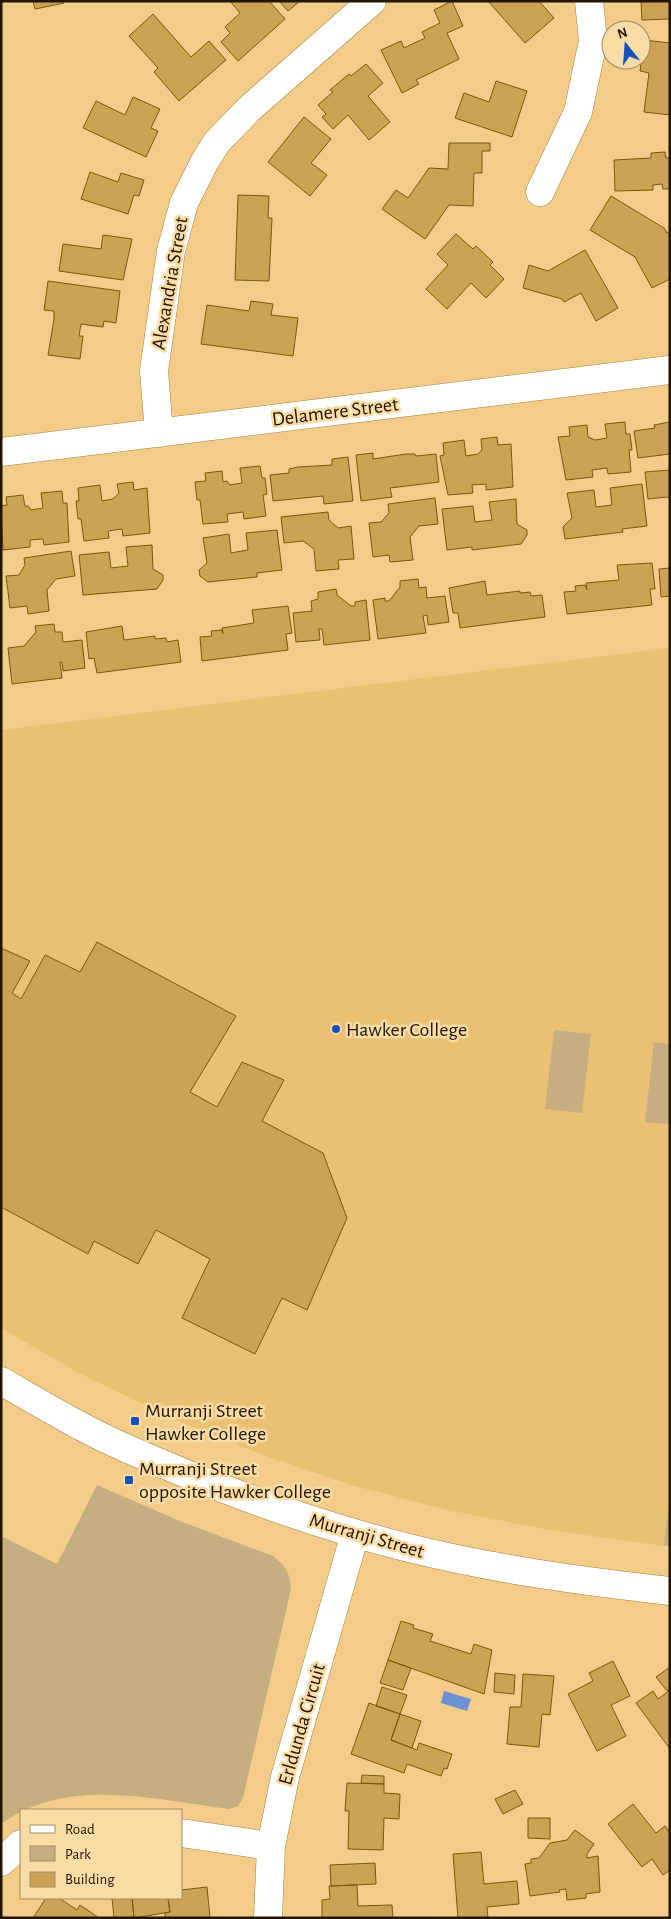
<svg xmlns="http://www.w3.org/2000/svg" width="671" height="1919" font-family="'Alegreya Sans',sans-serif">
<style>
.built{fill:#eac074}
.green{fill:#c7ae81}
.water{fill:#6d92d3}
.building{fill:#cba256;stroke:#7b590c}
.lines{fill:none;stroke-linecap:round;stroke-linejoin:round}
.minor-casing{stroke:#a4813d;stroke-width:29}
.minor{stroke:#fff;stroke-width:28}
.poi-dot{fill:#1650bc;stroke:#f9dba5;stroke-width:2}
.labels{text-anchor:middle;stroke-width:5;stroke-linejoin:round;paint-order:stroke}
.street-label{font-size:20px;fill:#231500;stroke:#f9dba5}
.poi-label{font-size:20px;fill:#231500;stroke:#f9dba5;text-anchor:start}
</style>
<rect width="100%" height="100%" fill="#f2cc88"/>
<!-- built -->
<path class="built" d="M670,648V1494L664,1546L549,1530L448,1510L355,1486L263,1455L174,1419L77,1372L1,1328V730Z"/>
<!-- green -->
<path class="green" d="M554,1030L591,1034L582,1113L545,1109Z
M654,1042L670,1044V1124L645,1122Z
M97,1485L182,1522L273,1556C286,1566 290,1573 291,1589L243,1798L238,1806L229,1809C153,1799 67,1776 1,1824V1536L57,1564Z
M670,1494V1546H664Z"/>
<!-- water -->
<path class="water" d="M444,1691L471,1699L467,1711L441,1703Z"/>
<!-- building -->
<path class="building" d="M33,1H64V3L35,9Z
M230,1H269L285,19L238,61L221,42L230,33L225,27L240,13Z
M279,1H300L288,11Z
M452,1L463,26L447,33L459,59L416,80L419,84L402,93L381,50L401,41L404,48L425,38L422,32L440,23L434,10Z
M488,1H539L554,18L525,43Z
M641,1H670V19L642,20Z
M153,14L191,57L209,41L226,60L179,101L154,72L158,68L129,36Z
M644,40L670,43V115L644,112L649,73L640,71Z
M366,64L383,83L368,96L390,122L369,140L348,115L333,129L322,117L326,114L318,105L333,92L330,90L349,74L351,76Z
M496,81L527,91L512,137L455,118L464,93L489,102Z
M133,97L160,109L151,128L158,131L146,157L83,128L96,101L125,115Z
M304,117L331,139L311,163L327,175L310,196L268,162Z
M449,143H490V151H482V173H474L473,206L449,205L425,239L382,209L396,190L408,198L429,168L448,169Z
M665,152L666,158H670V189H663L662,184L653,185V190L615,191L614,160L651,158V153Z
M90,172L118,182L121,173L144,180L139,196L134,195L128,214L81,199Z
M238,195L269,196L268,218H272L269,281L235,280Z
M611,196L664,228L667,233L670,231V279L652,288L635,257L590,230Z
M456,234L473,249L476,246L493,262L490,265L504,279L486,298L471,283L447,309L426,289L448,265L437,254Z
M103,235L132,239L123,280L59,271L63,244L101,249Z
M585,250L618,308L596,321L581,293L564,302L562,299L523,288L529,265L548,271Z
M48,281L120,291L116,323L104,321L103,327L81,324L79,336H83L80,359L48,355L54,319V311L44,310Z
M251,301L273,304L271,315L298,318L293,356L201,344L207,305L249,311Z
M625,422L626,434H630L632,450H629L631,472L608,474L607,468L592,470L593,477L566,480L558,437L570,436L569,427L587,425L588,437L595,440L607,438L605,424Z
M670,422V454L638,458L634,431L655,428L654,425Z
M497,437L498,445L511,444L513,487L486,490V484L472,485L473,493L448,495L440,456L444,455L443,443L464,440L466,456L478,454L482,450L481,439Z
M373,453V459L406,454H415L416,456L436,454L439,482L390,488L392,497L361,501L356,455Z
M348,457L353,501L324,504L323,496L273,501L270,475L289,473V469L298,467L332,465V459Z
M260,466L262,478H265L267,494L263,495L266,516L244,519L243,512L227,514L228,522L203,524L200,500H197L195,482L206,481L205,473L222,471L223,482L227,481L230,485L242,483L240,468Z
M670,470V499L667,497L648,499L645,472Z
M133,482L134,490L147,488L150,533L123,536L122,529L108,531L109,538L84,541L81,519H78L76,501H79L78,488L100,485L102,501L113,499L119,493L117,484Z
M642,484L647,526L622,529L623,532L565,539L563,527L572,518L567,493L594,490L596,507L612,505L610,488Z
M62,491L63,503H67L69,542L44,545L43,539L30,540V547L3,550L1,506L7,505L6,497L23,495L25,506H28L31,510L43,508L41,493Z
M435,498L438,524L419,526L410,537L413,560L390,562L389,555L373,557L369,523L381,522L389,513L388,504Z
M516,499L517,524L527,530V535L521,544L472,550V547L447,550L442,509L473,506L475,522L492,520L489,502Z
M328,512L329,520L338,528L351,526L354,559L338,560L339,569L316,571L314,549L303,541L284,543L281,517Z
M277,530L282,570L257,573V577L208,582L200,576L199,570L207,563L203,538L229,534L231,553L248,550L246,533Z
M152,545L153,569L163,575V580L157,589L83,595L79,555L109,552L111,568L128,566L126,547Z
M71,551L75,576L56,579L47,590L49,611L28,614L27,606L10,608L6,576L19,575L25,565L24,558Z
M652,563L655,589H650L652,605L567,614L564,592L576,591L575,586L585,585L587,590L586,583L619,580L617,565Z
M670,568V596L661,597L659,569Z
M418,579L419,588L426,587L427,598L445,596L449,622L428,625L427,615L423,616L426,633L378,639L373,600L385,598V601H389L400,587V581Z
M485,581L487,595L520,591V593L530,592L531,596L542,595L545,617L460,628L458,613H453L449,588Z
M336,589L337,595L351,606H355V602L366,600L370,640L324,645L322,629H319L320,640L296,642L293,613L312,611L311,601L318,599V592Z
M288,606L292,633L286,634L288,650L202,661L200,637L212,636L211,631L222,630L223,634L222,628L254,623L252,610Z
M54,624L55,632H62L63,642L82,640L85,668L63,671L62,662H60L62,678L12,684L8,648L24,646L36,632L35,626Z
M122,626L124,640L155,636V639L166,638L167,642L178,640L181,662L97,673L94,658L89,659L86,632Z
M97,942L236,1016L190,1092L217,1107L242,1062L284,1080L262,1121L323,1153L347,1218L307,1310L282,1298L255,1354L182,1318L210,1259L156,1230L138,1264L94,1241L88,1254L1,1207V948L30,961L12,993L21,999L45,955L80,972Z
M401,1621L414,1625L413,1628L433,1634L430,1641L471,1654L474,1644L492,1650L484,1694L388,1660Z
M388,1660L411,1668L403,1690L380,1683Z
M613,1661L630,1696L611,1705L626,1736L597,1751L568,1694L593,1681L589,1673Z
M670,1667V1689L667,1691L656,1677Z
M495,1673L515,1675L514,1694L494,1692Z
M523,1674L554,1676L550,1715L542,1714L539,1747L507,1744L510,1707H521Z
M382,1687L407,1695L400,1714L376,1706Z
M670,1690V1749L636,1703L653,1691L658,1699Z
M369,1703L400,1714L391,1740L417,1750L419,1743L452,1754L447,1769L444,1768L441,1776L407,1764L404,1773L351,1754Z
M400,1714L421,1721L412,1748L391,1740Z
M362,1775L384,1776V1784L361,1783Z
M347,1783L384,1784V1793L400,1794L399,1819L384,1818L383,1850L348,1849L349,1811H345Z
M515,1790L523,1804L503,1814L495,1799Z
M633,1804L656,1833L665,1826L670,1833V1870L663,1875L652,1859L642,1867L608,1824Z
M528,1818H550V1839L528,1838Z
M575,1830L594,1844L587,1854V1858L598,1856L600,1892L586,1894V1898L567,1900L566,1889L559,1890L560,1892L530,1896L525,1864L531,1863V1859L539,1858L550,1843L567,1840Z
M481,1852L484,1884L517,1881L519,1904L487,1907L488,1918H458L453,1854Z
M375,1863L376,1884L331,1886L330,1865Z
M357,1885L358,1906L392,1905L393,1918H322V1900L330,1899L329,1886Z
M207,1887L210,1918H165V1913L170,1912L168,1898H181V1890Z
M46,1898H59L77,1910L80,1905L99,1918H33Z
M112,1898H132L134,1918H114Z
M132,1898H168L170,1912L134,1918Z"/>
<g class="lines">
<defs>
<path id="minor" d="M540,192L578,112L593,41L589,1
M159,433L154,371L171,251L184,203L205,161L217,142L249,109L372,1
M1,452L670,370
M1,1381C43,1405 84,1430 128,1449C218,1489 310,1523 405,1547C492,1569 581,1581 670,1591
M181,1833L271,1846
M1,1862L21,1844
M268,1918L271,1846L285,1777L355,1534"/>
</defs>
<!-- minor casing -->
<use href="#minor" class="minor-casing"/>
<!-- minor -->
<use href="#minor" class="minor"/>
</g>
<!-- markers -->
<g class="poi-dot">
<circle cx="336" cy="1029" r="5"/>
<rect x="130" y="1416" width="10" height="10" rx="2.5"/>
<rect x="124" y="1475" width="10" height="10" rx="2.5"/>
</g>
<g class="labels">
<!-- street labels -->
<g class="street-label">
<text transform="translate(169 283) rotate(-80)" y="7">Alexandria Street</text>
<text transform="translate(335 411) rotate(-7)" y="7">Delamere Street</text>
<text transform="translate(367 1535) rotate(16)" y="7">Murranji Street</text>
<text transform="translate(301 1724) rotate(-74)" y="7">Erldunda Circuit</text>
</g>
<!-- poi labels -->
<g class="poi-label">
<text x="346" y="1036">Hawker College</text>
<text x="145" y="1417">Murranji Street<tspan x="145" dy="23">Hawker College</tspan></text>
<text x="139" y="1475">Murranji Street<tspan x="139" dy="23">opposite Hawker College</tspan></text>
</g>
</g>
<!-- border -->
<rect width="671" height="1919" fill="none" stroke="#231500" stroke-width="5"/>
<!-- legend -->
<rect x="20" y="1809" width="162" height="90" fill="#f9dba5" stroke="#a38c63"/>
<rect x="30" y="1825" width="25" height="8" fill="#ffffff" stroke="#a38c63"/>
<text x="65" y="1834" font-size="15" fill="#231500">Road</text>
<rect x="30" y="1846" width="25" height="15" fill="#c7ae81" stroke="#a38c63"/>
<text x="65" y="1859" font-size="15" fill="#231500">Park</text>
<rect x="30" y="1872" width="25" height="15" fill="#cba256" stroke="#a38c63"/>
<text x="65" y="1884" font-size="15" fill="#231500">Building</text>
<!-- north arrow -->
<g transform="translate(626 45) rotate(343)"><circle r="24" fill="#f9dba5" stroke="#a38c63"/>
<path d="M0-4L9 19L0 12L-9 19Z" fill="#1650bc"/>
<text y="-8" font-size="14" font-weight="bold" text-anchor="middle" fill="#231500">N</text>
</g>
</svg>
